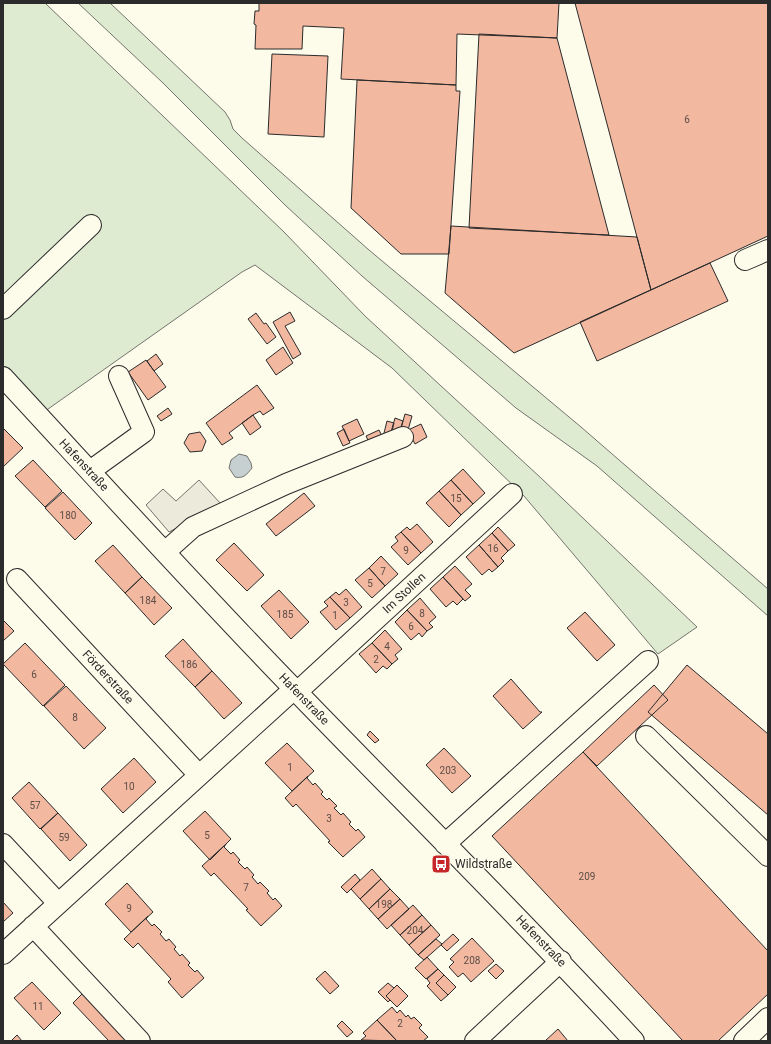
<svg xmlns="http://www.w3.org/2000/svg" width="771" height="1044" font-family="Roboto,sans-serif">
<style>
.green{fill:#deebd1;stroke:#74746e}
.parking{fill:#eceadb;stroke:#74746e}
.water{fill:#c7d0d0;stroke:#74746e}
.building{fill:#f2b8a0;stroke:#2b2b2b}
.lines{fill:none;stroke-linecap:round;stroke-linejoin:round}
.minor-casing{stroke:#2b2b2b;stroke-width:22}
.minor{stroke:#fdfbea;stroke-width:20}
.labels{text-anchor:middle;stroke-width:3;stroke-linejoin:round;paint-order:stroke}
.number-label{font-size:10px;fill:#5d4e48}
.street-label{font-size:12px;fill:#2b2b2b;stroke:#fdfbea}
.poi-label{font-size:12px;fill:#2b2b2b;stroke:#fdfbea;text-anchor:start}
</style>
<rect width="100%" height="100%" fill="#fdfbea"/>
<!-- green -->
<path class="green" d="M3,3H45L284,232L365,316L541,478L697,627L658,654L524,496L392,368L255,265L242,272L41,414L3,374Z
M78,3H110L225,112L230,120L233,129L242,138L369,250L581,427L768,589V616L597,466L516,408L362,276L285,205L163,83Z"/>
<!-- parking -->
<path class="parking" d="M199,480L221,504L169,532L146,505L163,489L176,501Z"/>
<!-- water -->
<path class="water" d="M239,454L247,456L251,463L252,468C247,474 244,479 235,477L229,468L231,460Z"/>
<!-- building -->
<path class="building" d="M259,3H559L557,38L457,34L456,85L341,79L344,28L303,26L302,49H255L256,25L254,24L255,11H259Z
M575,3H768V236L651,290Z
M479,34L557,38L609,235L469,228Z
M272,54L328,56L324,137L268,134Z
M357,80L456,85V91H460L449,254H401L351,208Z
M451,226L637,237L651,290L514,353L445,293Z
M710,263L728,301L597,361L580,322Z
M290,312L295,321L285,326L301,354L293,359L273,322Z
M256,313L264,324L266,323L276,337L267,344L248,319Z
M283,347L293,363L276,375L266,360Z
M156,354L163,364L154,371L147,361Z
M146,360L166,387L148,400L128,372Z
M257,385L274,408L263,415L260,411L253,415L229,433L233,438L222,445L206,423Z
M168,408L172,414L161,421L157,416Z
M405,414L412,416L408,430L401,428Z
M253,415L261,427L250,435L242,423Z
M395,418L403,421L399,434L391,432Z
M357,419L364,434L349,441L342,426Z
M387,421L394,423L390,439L383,437Z
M421,424L427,437L415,444L408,430Z
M3,428L23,448L3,467Z
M344,429L350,443L343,446L337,433Z
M379,430L382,436L369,442L366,436Z
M200,432L206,441L202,451L190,452L184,443L189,434Z
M33,460L62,491L45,507L15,476Z
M463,469L485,493L473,504L451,480Z
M451,480L473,504L461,515L439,491Z
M439,491L461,515L449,527L426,503Z
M63,492L92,523L75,540L45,508Z
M304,493L315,506L276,536L266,524Z
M417,524L433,542L421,553L401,532L407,527L410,530Z
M498,527L515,545L508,551L492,533Z
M401,532L421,553L408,565L391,547L398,541L395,537Z
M492,533L508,551L501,558L504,561L498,567L479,545Z
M234,543L264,575L247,591L216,560Z
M113,545L142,577L125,593L95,561Z
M479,545L498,567L492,572L489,569L482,575L466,557Z
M381,556L398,574L385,586L369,568Z
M455,566L472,584L465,590L471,596L465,601L443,577Z
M369,568L385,586L372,598L355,580Z
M142,577L172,608L154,625L125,593Z
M443,577L463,599L457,605L453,601L446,607L430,589Z
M346,589L362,607L350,618L330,597L336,592L339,595Z
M279,590L309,622L291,639L261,606Z
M330,597L350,618L336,630L320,612L328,606L324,602Z
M420,598L436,617L429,623L433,627L427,631L407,610Z
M407,610L427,631L422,637L419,633L411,640L395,622Z
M585,612L615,645L597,661L567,628Z
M3,620L14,631L3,641Z
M385,630L402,649L395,655L398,659L392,664L372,643Z
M183,639L212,671L195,687L165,656Z
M25,643L65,685L43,706L3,664Z
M372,643L392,664L387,669L383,666L376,673L359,654Z
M687,665L768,734V815L648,712Z
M212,671L242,703L224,719L195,687Z
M511,679L540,712H542L523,729L493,696Z
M654,685L668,700L597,766L583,752Z
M66,686L106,728L84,749L44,706Z
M370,731L379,740L375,743L367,735Z
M287,743L314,771L292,791L265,763Z
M444,748L471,776L452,793L426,765Z
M583,752L768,951V994L718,1041H683L492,836Z
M134,758L156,782L123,813L101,789Z
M308,776L307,778L313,785L315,783L323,792L321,794L327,800L329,798L337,806L334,808L341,815L343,813L351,822L349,824L356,831L358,829L365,837L343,857L328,842L330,841L296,804L293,807L285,798Z
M29,782L58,813L40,829L12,798Z
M205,811L231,839L210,860L183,831Z
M58,813L87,845L70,861L41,829Z
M226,844L224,847L231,854L233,852L240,860L238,862L245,869L247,867L254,875L252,877L258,884L260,882L269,891L267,893L273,900L275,898L282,906L261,926L246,910L248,909L214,873L211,876L202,866Z
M372,869L381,879L360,899L351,889Z
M355,874L360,880L347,893L341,887Z
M381,879L390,889L369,909L360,899Z
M127,883L153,912L131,932L105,904Z
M390,889L400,899L378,919L369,909Z
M400,899L409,909L387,929L378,919Z
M3,902L13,913L3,922Z
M413,905L422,915L400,935L391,925Z
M422,915L431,925L409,945L400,935Z
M148,916L146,919L152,926L154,924L162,932L160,934L166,941L169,939L176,947L174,949L180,956L182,954L190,963L188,965L195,972L197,970L204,978L182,998L168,982L171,979L138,943L133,948L124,939Z
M431,925L440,935L418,955L409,945Z
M453,934L459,940L447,951L441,945Z
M472,938L494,961L471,982L463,973L458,977L449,967L454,962L450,959Z
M436,939L442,944L424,960L418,955Z
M427,957L438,969L426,979L415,968Z
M496,964L504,971L496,979L488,971Z
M438,969L444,975L436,983L448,995L441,1001L427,986L430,983L427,979Z
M325,971L339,986L330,994L316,979Z
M444,975L456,987L448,995L436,983Z
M32,982L61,1013L44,1030L14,998Z
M388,983L394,988L386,996L390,1000L388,1002L378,992Z
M397,985L408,996L397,1007L386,996Z
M84,992L129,1041H109L73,1003Z
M392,1007L397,1013L400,1010L406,1017L408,1015L411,1019L414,1017L422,1025L419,1028L428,1037L423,1041H397L377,1020Z
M377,1020L397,1041L361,1040L366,1036L363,1033Z
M342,1021L353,1032L347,1037L337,1026Z
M558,1029L568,1041H545Z
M17,1035L22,1041H11Z"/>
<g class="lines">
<defs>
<path id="minor" d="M745,260L768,250
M3,309L91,225
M3,377C100,482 196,588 295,690C408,807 524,921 634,1041
M90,471L144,432L119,376
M165,552L193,527L286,484L403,437
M17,579L199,775
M297,692L512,494
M646,736L768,856
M3,844L58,903
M445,844L648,661
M33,926L140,1041
M3,954L294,689
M475,1041L561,961
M744,1041L768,1018"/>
</defs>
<!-- minor casing -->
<use href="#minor" class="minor-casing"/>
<!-- minor -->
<use href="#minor" class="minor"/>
</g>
<!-- icons -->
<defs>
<symbol id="bus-square" viewBox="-11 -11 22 22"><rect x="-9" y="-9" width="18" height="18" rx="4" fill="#c62828" stroke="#fdfbea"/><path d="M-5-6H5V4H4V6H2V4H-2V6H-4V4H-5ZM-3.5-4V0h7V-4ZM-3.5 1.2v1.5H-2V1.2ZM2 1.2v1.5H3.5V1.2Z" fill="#fff"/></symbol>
</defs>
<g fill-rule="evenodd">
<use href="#bus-square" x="430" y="853" width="22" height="22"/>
</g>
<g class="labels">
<!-- number labels -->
<g class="number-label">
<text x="687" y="123">6</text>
<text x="456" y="502">15</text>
<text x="68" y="519">180</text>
<text x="493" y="552">16</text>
<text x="406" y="554">9</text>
<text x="383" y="575">7</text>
<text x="370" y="587">5</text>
<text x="148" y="604">184</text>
<text x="346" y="606">3</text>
<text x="422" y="617">8</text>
<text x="285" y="618">185</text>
<text x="335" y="619">1</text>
<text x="411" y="630">6</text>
<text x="387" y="650">4</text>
<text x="376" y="663">2</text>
<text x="189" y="668">186</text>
<text x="34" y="678">6</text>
<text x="75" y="721">8</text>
<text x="290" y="771">1</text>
<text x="448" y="774">203</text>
<text x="129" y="790">10</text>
<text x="35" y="809">57</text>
<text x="329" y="822">3</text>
<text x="207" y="839">5</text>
<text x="64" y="841">59</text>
<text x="587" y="880">209</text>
<text x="246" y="891">7</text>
<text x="384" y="908">198</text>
<text x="129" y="912">9</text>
<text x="415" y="934">204</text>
<text x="472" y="964">208</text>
<text x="38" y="1010">11</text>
<text x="400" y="1027">2</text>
</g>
<!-- street labels -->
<g class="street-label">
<text transform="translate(84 465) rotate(47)" y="4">Hafenstraße</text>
<text transform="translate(404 593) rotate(-43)" y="4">Im Stollen</text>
<text transform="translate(108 677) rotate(47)" y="4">Förderstraße</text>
<text transform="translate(304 699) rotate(46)" y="4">Hafenstraße</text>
<text transform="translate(541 941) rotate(46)" y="4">Hafenstraße</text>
</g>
<!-- poi labels -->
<g class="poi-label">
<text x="455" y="868">Wildstraße</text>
</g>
</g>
<!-- border -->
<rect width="771" height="1044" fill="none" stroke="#2b2b2b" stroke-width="8"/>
</svg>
